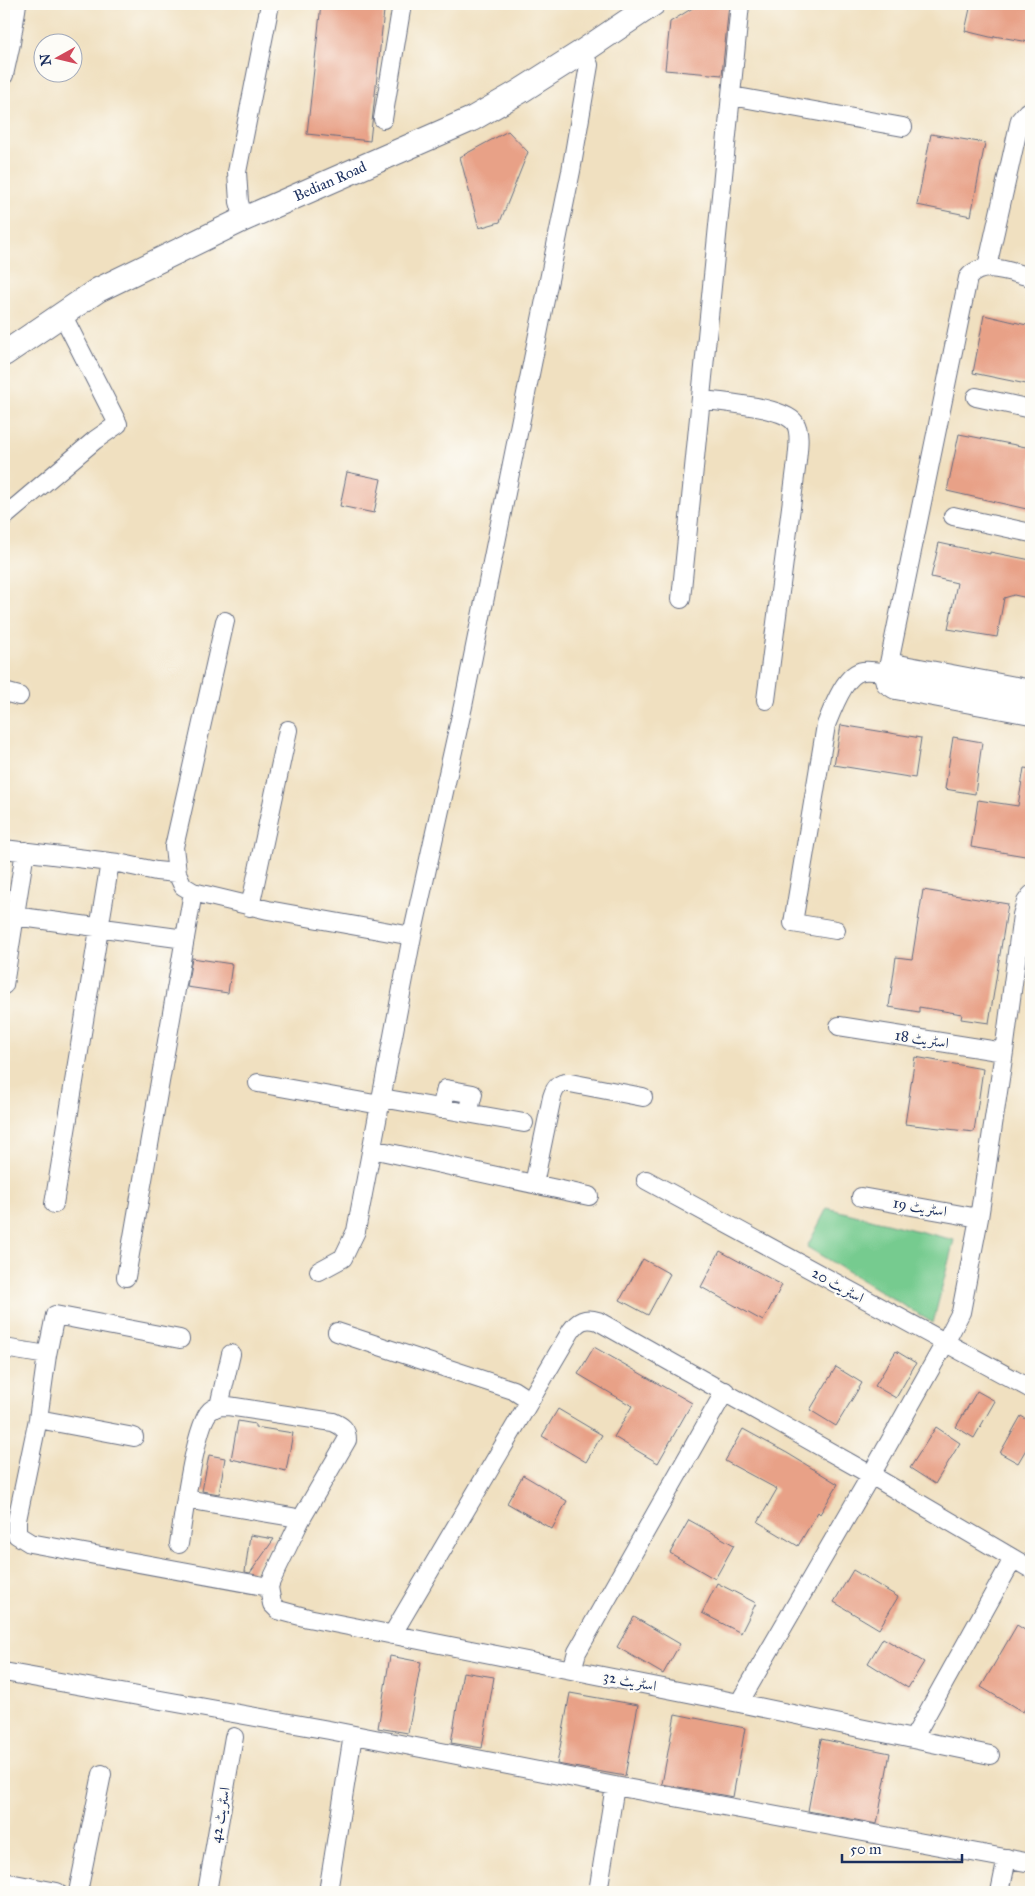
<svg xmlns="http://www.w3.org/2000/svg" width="1035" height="1896" font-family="'IM FELL Great Primer',Amiri,serif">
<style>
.green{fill:#76cb8f;stroke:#487d76}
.building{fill:#e8a187}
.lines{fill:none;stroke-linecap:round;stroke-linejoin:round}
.street-casing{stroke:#666d80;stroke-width:20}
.secondary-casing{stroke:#666d80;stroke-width:26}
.street{stroke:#fff;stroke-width:18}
.secondary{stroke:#fff;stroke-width:24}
.labels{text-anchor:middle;stroke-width:4.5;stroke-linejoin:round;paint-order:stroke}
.street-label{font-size:15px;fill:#1b2f5e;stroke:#fdfcf7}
</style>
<rect width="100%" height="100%" fill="#fdfcf7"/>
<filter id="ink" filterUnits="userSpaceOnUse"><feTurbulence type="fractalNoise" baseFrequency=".02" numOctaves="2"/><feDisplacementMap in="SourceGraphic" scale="10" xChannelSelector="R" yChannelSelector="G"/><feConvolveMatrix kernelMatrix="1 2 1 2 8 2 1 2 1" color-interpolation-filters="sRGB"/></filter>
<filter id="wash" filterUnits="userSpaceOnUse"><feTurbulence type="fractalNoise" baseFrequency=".0096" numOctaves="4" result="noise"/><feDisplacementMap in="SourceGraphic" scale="20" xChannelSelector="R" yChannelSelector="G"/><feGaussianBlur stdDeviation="1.12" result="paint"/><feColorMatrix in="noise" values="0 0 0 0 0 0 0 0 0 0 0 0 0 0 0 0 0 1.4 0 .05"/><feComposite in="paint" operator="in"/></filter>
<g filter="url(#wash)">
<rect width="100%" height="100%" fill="#f0e0c0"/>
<!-- green -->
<path class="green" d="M827,1208L954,1240L933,1323L807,1247Z"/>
<g id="blocks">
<!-- building -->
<path class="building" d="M321,4L384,11L370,141L307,134Z
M699,4H729L722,75L665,70L670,22Z
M971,4H1031V33L1029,42L994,36V38L965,31Z
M508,131L528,152L500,222L479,228L460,157Z
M931,134L985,143L971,216L917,205Z
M984,315L1031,326V385L973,373Z
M959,434L1031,448V510L947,491Z
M347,472L381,479L374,513L340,506Z
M939,543L990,554V552L1031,560V582L1028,598L1014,595L1004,598L997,637L948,629L957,583L931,577Z
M841,725L921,738L915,778L834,765Z
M953,737L982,742L975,794L945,789Z
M1024,768L1031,769V857L971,847L978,800L1018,806Z
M923,890L1008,904L989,1023L961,1019L962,1014L919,1007V1012L889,1007L896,957L912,959Z
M192,958L232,964L228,993L187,987Z
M915,1057L983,1069L974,1132L905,1124Z
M720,1251L782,1285L763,1321L701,1287Z
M643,1259L670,1274L648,1315L620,1300Z
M594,1347L692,1403L658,1463L614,1437L632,1406L578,1374Z
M896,1351L916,1363L896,1398L875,1386Z
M836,1367L862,1383L836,1426L810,1410Z
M977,1391L995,1401L974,1438L956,1427Z
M558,1409L602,1435L586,1462L542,1436Z
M1021,1416L1031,1422V1441L1018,1463L1000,1453Z
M238,1421L255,1424V1427L293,1433L286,1471L231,1459Z
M936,1427L960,1443L935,1484L910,1468Z
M743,1429L787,1453L838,1484L820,1514L818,1512L798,1546L758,1522L777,1489L725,1461Z
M209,1455L225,1458L219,1494L202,1491Z
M523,1475L567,1501L552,1529L507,1503Z
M689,1520L734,1545L715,1579L670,1553Z
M250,1535L274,1539L250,1573L245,1572Z
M853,1570L898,1597L879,1629L834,1602Z
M717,1583L756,1603L741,1633L702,1613Z
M634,1617L680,1644L663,1674L617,1647Z
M1017,1625L1031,1634V1698L1023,1712L981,1687Z
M883,1638L924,1662L908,1688L868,1663Z
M390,1656L421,1662L408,1733L378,1728Z
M463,1672L494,1677L482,1748L451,1743Z
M570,1693L638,1705L625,1776L557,1764Z
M675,1714L745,1728L733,1797L662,1784Z
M821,1739L890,1753L877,1824L808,1811Z"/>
</g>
</g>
<g filter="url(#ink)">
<use href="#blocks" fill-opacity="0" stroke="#666d80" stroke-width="1"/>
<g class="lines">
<defs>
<path id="street" d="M4,41L11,43L4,75
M11,43L17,4
M732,96L903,127
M383,119L402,4
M244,219L239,202L237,172L270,4
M987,267L1020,120L1027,112L1031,110
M976,397L1031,409
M702,400C722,402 784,407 795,423C801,432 798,450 797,461L766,700
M953,516L1031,533
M4,517L95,440L118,424L62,314
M681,599L740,4
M4,692L19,696
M4,849L118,863L156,871L177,873L183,886L193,892L268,910L412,936
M177,873L174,847L225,621
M250,907L288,730
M14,916L185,939
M836,930L793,923L826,725C832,710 845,673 863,671C871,670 880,672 887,673L968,278C982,259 1012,273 1031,277
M4,985L25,851
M839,1026L1004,1052
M258,1083L380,1105
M382,1098L524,1123
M441,1109L446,1089L473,1094L468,1113
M372,1149L589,1196
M646,1180L1031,1389
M534,1184L552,1097C555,1087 559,1082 570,1083L643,1097
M861,1197L979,1218
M54,1204L110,862
M319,1271L343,1258L356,1231L412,936L463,706L571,171L589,65L582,52
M126,1277L193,892
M337,1332L513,1390L530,1401
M180,1339L55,1315L47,1355L38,1419L17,1520V1535L30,1543L269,1587
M4,1348L47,1355
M219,1406L231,1354
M38,1419L134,1437
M186,1499L292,1517L300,1521
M179,1544C183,1519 195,1425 210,1411C216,1406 221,1406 228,1406L333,1422C342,1426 347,1429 347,1440L300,1521L271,1581L269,1587L272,1604L278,1610L308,1618L739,1703L990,1755
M392,1635L571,1331C578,1321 585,1317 598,1321L871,1475L1031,1569
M572,1670L577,1652L725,1391
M4,1672L329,1730L615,1786L1031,1863
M739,1703L871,1475L945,1343L961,1312L979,1218L1004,1052L1022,915L1026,902L1031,895
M913,1739L1013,1559
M4,1882L57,1892
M78,1892L102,1774
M207,1892L234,1737
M328,1892L353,1735
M598,1892L615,1786
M1000,1892L1007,1858"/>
<g id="secondary">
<path id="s1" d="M4,354L98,290L244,219L472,119L519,92L582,52L653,4"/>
<path d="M1031,692L898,667C888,666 885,674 888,682L896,687L1031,712"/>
</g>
</defs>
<!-- street casing -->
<use href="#street" class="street-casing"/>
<!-- secondary casing -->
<use href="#secondary" class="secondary-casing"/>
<!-- street -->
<use href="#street" class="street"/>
<!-- secondary -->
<use href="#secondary" class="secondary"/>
</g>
</g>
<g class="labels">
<!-- street labels -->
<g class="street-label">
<text dy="5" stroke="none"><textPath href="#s1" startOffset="370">Bedian Road</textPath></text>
<text transform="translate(922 1039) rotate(9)" y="5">اسٹریٹ 18</text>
<text transform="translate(920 1207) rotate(10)" y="5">اسٹریٹ 19</text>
<text transform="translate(838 1285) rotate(29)" y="5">اسٹریٹ 20</text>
<text transform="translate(630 1681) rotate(11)" y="5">اسٹریٹ 32</text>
<text transform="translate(220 1815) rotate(-80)" y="5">اسٹریٹ 42</text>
</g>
</g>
<!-- margin -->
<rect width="1035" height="1896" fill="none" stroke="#fdfcf7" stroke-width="20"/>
<!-- north arrow -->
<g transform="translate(58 58) rotate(262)"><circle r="24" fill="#fdfcf7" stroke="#a3aaba"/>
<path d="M0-4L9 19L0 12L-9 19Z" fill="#d1495b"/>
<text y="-8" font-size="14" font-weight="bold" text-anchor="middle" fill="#1b2f5e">N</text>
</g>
<!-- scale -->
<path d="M842 1854v8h120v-8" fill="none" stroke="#1b2f5e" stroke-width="2.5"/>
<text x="850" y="1854" font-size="15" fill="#1b2f5e" stroke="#fdfcf7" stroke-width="4" paint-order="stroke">50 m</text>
</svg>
